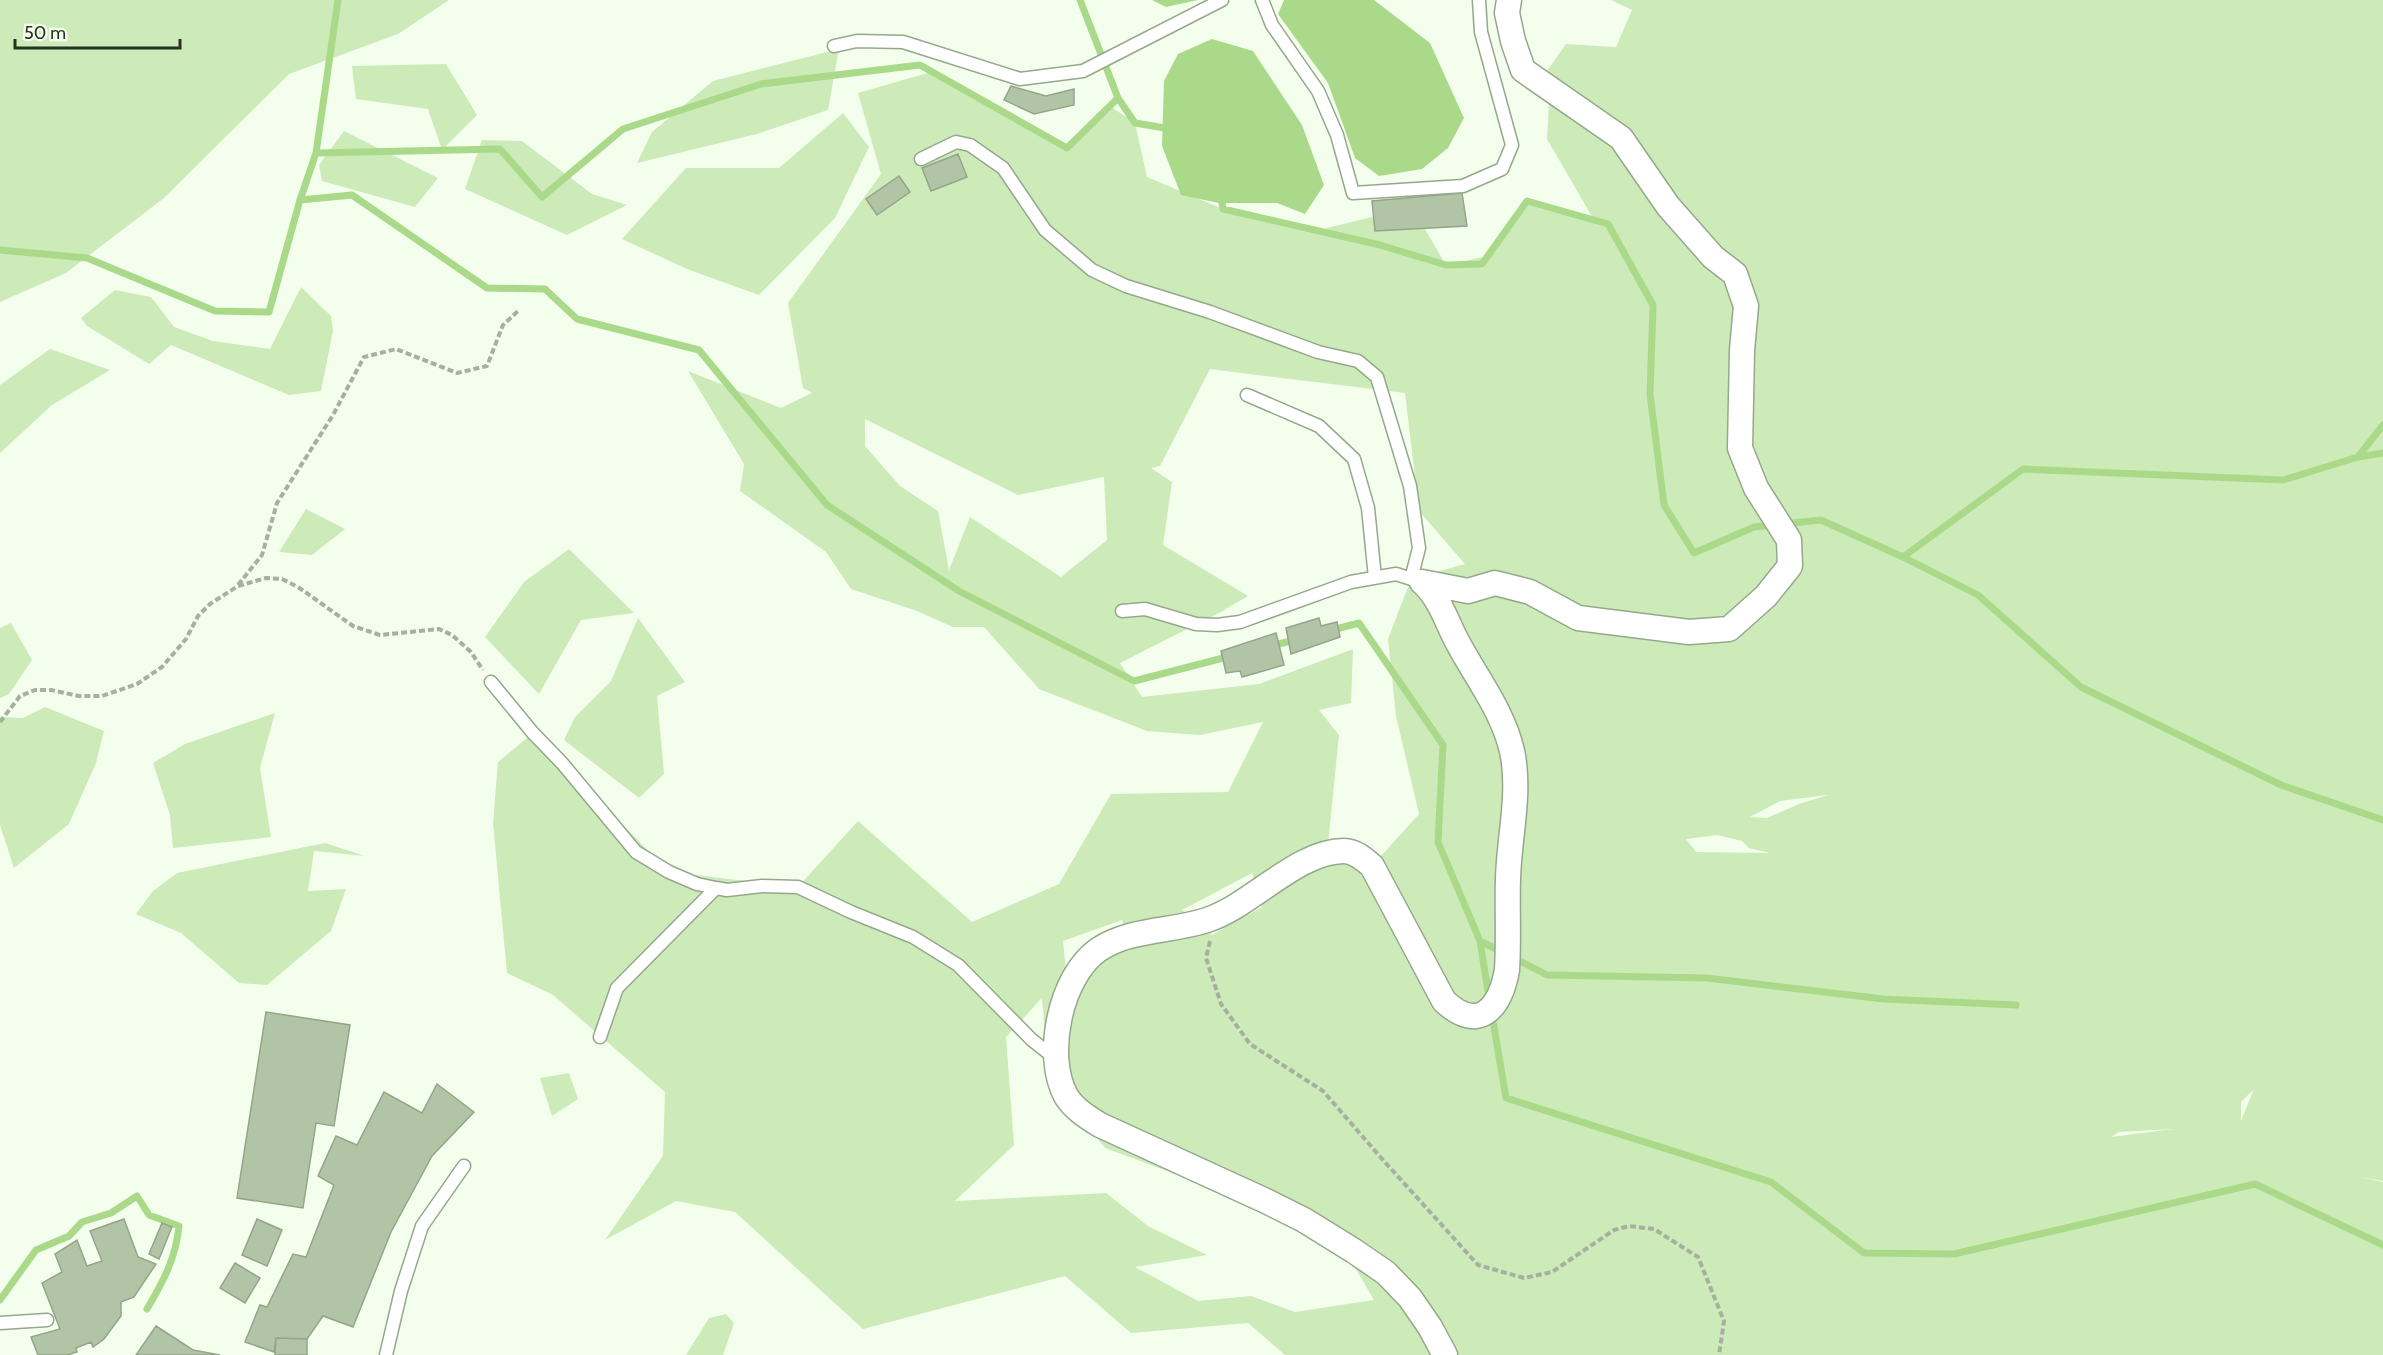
<svg xmlns="http://www.w3.org/2000/svg" width="2383" height="1355" font-family="Cabin,sans-serif">
<style>
.green{fill:#cdebb9;fill-rule:evenodd}
.water{fill:#aada89}
.lines{fill:none;stroke-linecap:round;stroke-linejoin:round}
.stream{stroke:#aada89;stroke-width:7}
.building{fill:#b2c4a6;stroke:#94a588;stroke-width:1.5}
.lane-casing{stroke:#96a88b;stroke-width:15}
.street-casing{stroke:#96a88b;stroke-width:27}
.path{stroke:#a7b0a0;stroke-width:4;stroke-dasharray:6 3;stroke-linecap:butt}
.lane{stroke:#fff;stroke-width:12}
.street{stroke:#fff;stroke-width:24}
</style>
<rect width="100%" height="100%" fill="#f3feec"/>
<!-- green -->
<path class="green" d="M0,0H449L398,34L289,74L164,198L66,273L0,302Z
M1611,0H2383V1181L2360,1177L2383,1182V1355H1285L1248,1323L1131,1333L1065,1276L863,1329L735,1212L676,1201L605,1240L663,1156L665,1092L553,995L507,973L493,823L498,762L533,733L669,872L798,887L858,821L972,922L1059,884L1111,794L1228,792L1263,722L1200,735L1147,731L1039,689L984,627H953L917,611L851,589L826,552L740,491L744,464L688,371L781,408L812,393L803,388L788,303L881,174L858,93L931,72L1067,148L1110,106L1135,123L1147,177L1223,209L1319,230L1412,207L1446,265L1488,256L1527,201L1594,220L1547,139L1550,83L1542,78L1566,44L1616,47L1632,10ZM1210,369L1405,393L1419,511L1465,564L1411,579L1388,639L1396,716L1419,814L1372,866L1327,854L1339,735L1319,710L1351,703L1353,649L1259,684L1142,697L1120,663L1219,613L1248,596L1163,545L1172,482L1151,468L1160,466ZM865,419L1018,495L1104,477L1107,540L1061,577L970,517L949,570L938,511L900,486L865,446ZM1828,795L1799,804L1767,818L1750,817L1780,801ZM1717,835L1742,841L1749,848L1770,853L1696,852L1686,839ZM1252,873L1262,907L1212,935L1182,910ZM1122,920L1131,950L1066,970L1063,941ZM1042,998L1049,1079L1105,1148L1335,1233L1374,1300L1295,1312L1251,1296L1198,1301L1135,1267L1207,1255L1148,1226L1106,1193L955,1201L1014,1145L1006,1037ZM2253,1090V1091L2241,1121V1102ZM2173,1129L2111,1137L2119,1132Z
M839,49L828,110L757,134L637,163L652,132L713,81Z
M446,64L477,115L442,150L428,109L356,99L352,66Z
M843,113L869,147L835,218L759,295L687,269L622,239L686,168H779Z
M344,131L438,178L415,207L322,181L319,165Z
M482,140L522,141L592,194L627,205L567,235L465,189Z
M301,287L331,316L333,331L321,391L289,395L171,345L149,364L87,326L81,318L115,290L151,297L174,327L213,341L270,349Z
M50,349L110,370L52,405L0,453V385Z
M306,509L345,529L312,555L279,552Z
M569,549L634,613L581,620L539,694L485,637L524,582Z
M638,618L685,682L657,696L664,774L639,798L564,740L575,717L611,681Z
M11,623L32,660L9,694L0,698V628Z
M45,707L104,731L96,763L69,824L14,868L0,825V717L23,718Z
M275,713L260,768L271,837L173,848L170,815L153,763L185,744Z
M325,843L365,856L314,851L308,891L346,889L331,931L267,985L239,983L181,933L136,914L153,891L177,873Z
M569,1073L578,1099L552,1116L540,1078Z
M726,1314L734,1323L723,1355H686L709,1318Z"/>
<!-- water -->
<path class="water" d="M1152,0H1198L1166,7Z
M1284,0H1374L1430,43L1464,118L1448,148L1422,169L1379,176L1355,158L1328,83L1278,14Z
M1212,39L1253,51L1302,125L1324,185L1305,214L1277,203H1219L1181,195L1162,146L1164,81L1178,54Z"/>
<g class="lines">
<!-- stream -->
<path class="stream" d="M1118,98L1135,123L1171,129
M316,153L500,149L542,197L623,129L761,84L920,65L1067,148L1118,98L1080,0
M1221,196L1223,209L1380,245L1446,265L1482,264L1527,201L1608,224L1653,305L1650,394L1664,505L1694,553L1754,527L1772,525
M300,200L352,195L487,288L545,289L577,319L699,350L827,505L959,591L1134,681L1231,656
M0,250L87,258L215,311L269,312L300,200L316,153L338,0
M2358,457L2383,453
M1783,524L1821,520L1903,557L1978,595L2081,687L2281,785L2383,820
M1903,557L2023,469L2283,480L2358,457L2383,425
M1332,630L1359,623L1443,745L1438,842L1480,941L1489,998
M1271,646L1298,639
M1480,941L1502,952
M1512,957L1547,975L1707,978L1883,999L2016,1005
M1492,1015L1506,1098L1771,1182L1864,1253L1954,1254L2255,1184L2383,1245
M0,1300L36,1250L69,1236L82,1222L111,1213L137,1196L149,1215L179,1226C176,1258 163,1282 147,1309"/>
</g>
<!-- building -->
<path class="building" d="M1011,86L1046,96L1074,89V105L1034,114L1004,100Z
M958,154L967,177L931,191L922,168Z
M899,176L910,192L877,215L866,199Z
M1462,193L1467,226L1375,231L1372,201Z
M1319,618L1321,626L1337,622L1340,637L1291,654L1286,628Z
M1276,633L1284,665L1242,677L1240,671L1226,673L1221,651Z
M266,1012L350,1025L334,1126L316,1123L303,1208L237,1198Z
M437,1084L474,1112L432,1156L391,1232L353,1327L323,1316L307,1339L276,1338L274,1352L245,1342L260,1305L267,1307L293,1254L306,1257L334,1185L318,1176L336,1136L357,1145L384,1092L422,1113Z
M124,1219L138,1257L156,1264L134,1297L121,1302V1316L104,1339L93,1347L91,1342L76,1348L77,1352L67,1355H38L31,1337L60,1329L42,1283L62,1272L55,1254L77,1240L87,1266L102,1261L90,1231Z
M257,1219L282,1230L267,1266L242,1255Z
M162,1223L172,1227L159,1259L149,1254Z
M235,1263L260,1278L245,1303L220,1288Z
M156,1326L193,1350L220,1355H136Z
M276,1338L307,1339V1355H275Z"/>
<g class="lines">
<defs>
<path id="lane" d="M1262,0L1272,25L1318,91L1337,135L1353,193L1463,186L1502,169L1512,145L1481,32L1479,0
M834,46L857,41L903,42L1020,79L1083,71L1222,0
M921,159L956,142L970,145L1003,168L1045,230L1092,270L1126,286L1210,312L1318,352L1358,361L1377,377L1410,486L1419,548L1411,579
M1247,395L1319,426L1354,459L1368,508L1375,578
M1122,611L1145,609L1196,624L1217,625L1240,622L1351,582L1396,574L1418,581
M491,682L533,733L562,763L636,852L669,872L697,884L716,888L727,890L762,886L798,887L851,912L913,937L958,965L1032,1040L1055,1058
M600,1037L617,988L716,888
M0,1323L47,1320
M386,1355L401,1291L422,1226L464,1166"/>
<path id="street" d="M1422,582C1441,599 1447,624 1459,645C1478,680 1503,712 1512,751C1521,793 1509,837 1508,879C1507,909 1509,940 1507,970C1500,1008 1479,1034 1444,1001L1372,866C1364,859 1355,851 1344,851C1297,851 1251,906 1207,920C1171,932 1131,928 1098,950C1060,977 1044,1056 1066,1096C1074,1109 1087,1117 1100,1125L1266,1201L1304,1220L1354,1251L1386,1273L1410,1298L1430,1327L1445,1355
M1422,582L1468,591L1495,583L1530,592L1578,618L1689,632L1729,629L1766,596L1790,566L1789,540L1756,488L1740,448L1742,350L1746,306L1735,274L1713,257L1668,206L1621,138L1523,70L1513,41L1507,13L1509,0"/>
</defs>
<!-- lane casing -->
<use href="#lane" class="lane-casing"/>
<!-- street casing -->
<use href="#street" class="street-casing"/>
<!-- path -->
<path class="path" d="M238,585L262,555L277,503L333,415L364,357L396,349L457,373L487,366L503,325L518,311
M0,722L20,696L35,690H51L79,696H102L137,684L162,667L186,639L198,616L210,604L238,586L266,578L282,579L298,587L353,626L380,635L439,629L452,635L471,652L483,670
M1210,941L1206,958L1221,1004L1250,1044L1323,1091L1383,1160L1478,1265L1524,1278L1552,1272L1614,1230L1629,1226L1654,1229L1698,1257L1724,1321L1719,1355"/>
<!-- lane -->
<use href="#lane" class="lane"/>
<!-- street -->
<use href="#street" class="street"/>
</g>
<!-- scale -->
<path d="M15 39v9h165v-9" fill="none" stroke="#293024" stroke-width="3"/>
<text x="24" y="39" font-size="18" fill="#293024" stroke="#f3feec" stroke-width="4.5" paint-order="stroke">50 m</text>
</svg>
